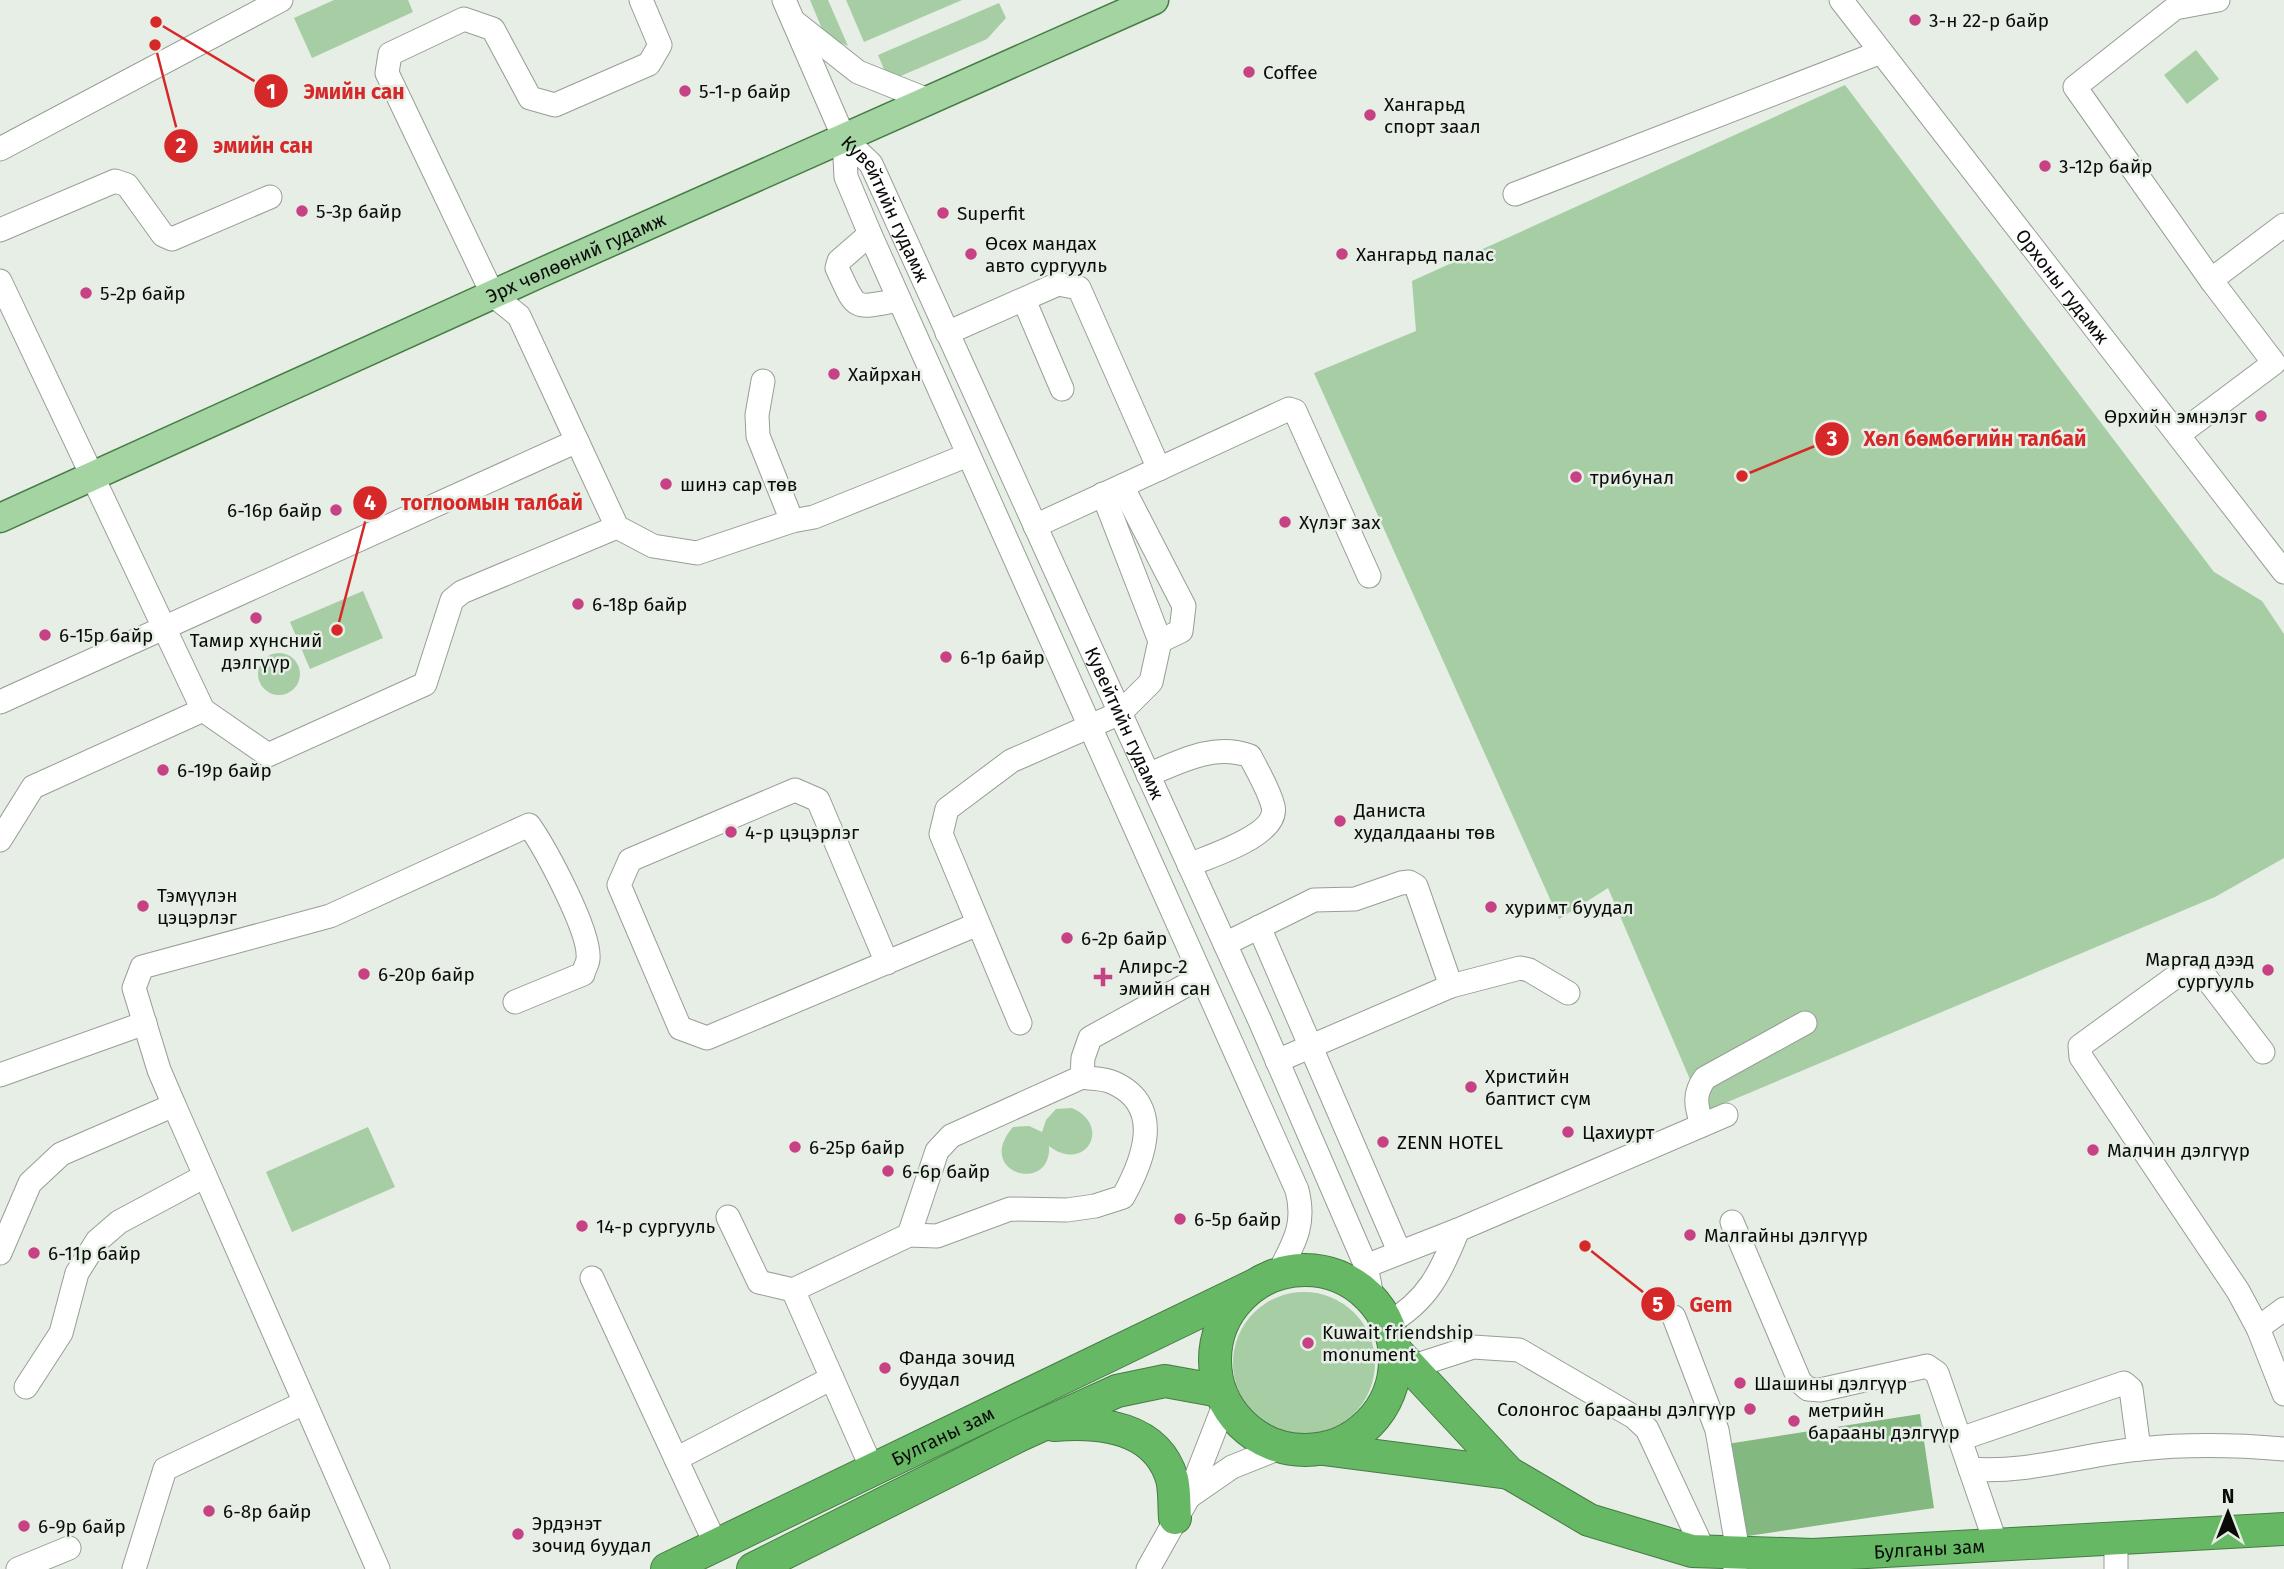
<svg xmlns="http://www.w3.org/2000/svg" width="2284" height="1569" font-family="'Fira Sans',sans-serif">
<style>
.green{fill:#a6cda4}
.forest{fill:#83b880}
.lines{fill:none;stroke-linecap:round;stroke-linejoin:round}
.minor-casing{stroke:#969e95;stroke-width:25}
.major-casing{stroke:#467c44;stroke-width:31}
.highway-casing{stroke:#467c44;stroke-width:34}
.minor{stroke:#fff;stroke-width:23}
.major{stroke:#a3d4a2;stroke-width:28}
.highway{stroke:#66b864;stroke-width:32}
.poi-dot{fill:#c74284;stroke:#e6eee5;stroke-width:2.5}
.labels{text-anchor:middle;stroke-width:5;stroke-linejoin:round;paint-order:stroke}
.poi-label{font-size:19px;fill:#0a0c09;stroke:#e6eee5;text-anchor:start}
.street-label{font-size:19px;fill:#0a0c09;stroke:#e6eee5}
.leader{fill:none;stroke:#d62828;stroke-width:2.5}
.callout-dot{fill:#d62828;stroke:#e6eee5;stroke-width:2.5}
.mark-label{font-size:21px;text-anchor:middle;font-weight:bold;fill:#fff}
.callout-label{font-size:21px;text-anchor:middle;font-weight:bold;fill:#d62828;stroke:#e6eee5;stroke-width:5;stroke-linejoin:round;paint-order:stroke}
</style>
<rect width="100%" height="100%" fill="#e6eee5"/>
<!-- green -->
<path class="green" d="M334,0H408L413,12L312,58L294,18Z
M810,0H828L848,46L825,36Z
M846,0H962L864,42Z
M999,3L1006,18L987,39L889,81L878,55Z
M2196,50L2219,79L2187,104L2164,75Z
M1845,85L2214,572L2262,601L2284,634V858L2215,897L1704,1112L1608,888L1559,919L1314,373L1416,331L1412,281Z
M363,591L383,638L310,669L290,622Z
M258 674a21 21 0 1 1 42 0a21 21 0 1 1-42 0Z
M1072,1108C1113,1126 1085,1174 1049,1146C1052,1195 973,1173 1013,1127L1029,1126L1042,1132L1046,1120L1056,1109Z
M368,1127L395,1187L292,1232L266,1172Z
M1233 1363a71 71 0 1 1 142 0a71 71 0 1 1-142 0Z"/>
<!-- forest -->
<path class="forest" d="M1920,1414L1934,1508L1741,1537L1727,1444Z"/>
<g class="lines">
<defs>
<g id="minor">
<path id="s1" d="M784,0L844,138L871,164L1260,1021L1366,1266L1373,1301"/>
<path id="s2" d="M1841,0L2284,572"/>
<path d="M796,23L858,72L928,100"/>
<path d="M844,138L846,177L870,234L1297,1190C1306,1225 1294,1243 1278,1274"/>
<path d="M0,149L281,0"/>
<path d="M1515,194L1881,52"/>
<path d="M0,230L115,181L127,185L163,235L172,239L270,197"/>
<path d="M870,234L839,261L837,268C857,311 852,309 899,300"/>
<path d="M2211,280L2075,87L2175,8L2218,0"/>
<path d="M0,281L203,710L33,787L0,840"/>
<path d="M1024,300L1062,389"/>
<path d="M947,333L1058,284L1079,288L1159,469"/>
<path d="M763,381L757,415L758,436L792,521"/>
<path d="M2178,435L2274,363L2211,280L2284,225"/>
<path d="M577,441L617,527L653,546L697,553L792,521L814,517L968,455"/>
<path d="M1122,486L1184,606L1181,631L1160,641"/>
<path d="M1035,526L1289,409L1295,411L1369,576"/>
<path d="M0,702L577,441L519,316L493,295L387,73L390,54L464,19L493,29L530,98L555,105L649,64L660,45L641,0"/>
<path d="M203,710L268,755L425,684L452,600L462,592L617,527"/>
<path d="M1148,775C1181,761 1214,743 1250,756C1258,772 1269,790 1273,806C1280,835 1210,856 1189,865"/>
<path d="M1259,927L1399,1251"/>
<path d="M1225,944L1314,900L1355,899L1401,883L1409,882L1416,886L1451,986L1277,1061"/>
<path d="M887,963L818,800L795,790L630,860L619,885L680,1028L707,1038L978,924"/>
<path d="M1451,986L1520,968L1529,970L1568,993"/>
<path d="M1020,1023L941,834L947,809L1011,761L1120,713L1151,682L1160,641L1103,494"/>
<path d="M2263,1052L2204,975L2194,971L2182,972L2080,1046L2081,1057L2238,1291L2258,1328L2284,1394"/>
<path d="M0,1075L145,1023"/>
<path d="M174,1105L159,1070L134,988L142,967L330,916L529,825C545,848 591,932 588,959C588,963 584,969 583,974L515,1002"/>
<path d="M1702,1125C1696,1106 1693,1094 1705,1078L1805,1023"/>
<path d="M728,1217L759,1282L793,1290"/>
<path d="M1732,1222L1800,1382L1808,1389L1820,1390L1927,1366L1937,1373L1996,1544"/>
<path d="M909,1235L937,1151L951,1136L1082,1077"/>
<path d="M0,1253L30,1183L61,1154L174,1105L378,1569"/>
<path d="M1366,1266L1458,1230L1726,1115"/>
<path d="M592,1278L716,1545"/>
<path d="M1674,1317L1717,1430L1738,1552L1735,1569"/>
<path d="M1387,1324C1428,1301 1441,1272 1458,1230"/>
<path d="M2258,1328L2284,1309"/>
<path d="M1411,1367L1473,1347L1519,1350L1634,1417L1647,1429L1704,1551"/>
<path d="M26,1387L61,1333L77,1273L97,1241L119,1222L205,1176"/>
<path d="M1960,1439L2124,1383L2131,1389L2139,1449"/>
<path d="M676,1459L832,1378"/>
<path d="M1970,1469C2027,1474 2084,1454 2140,1449C2187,1444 2237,1445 2284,1449"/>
<path d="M873,1471L793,1290L909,1235L937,1236L1010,1209L1067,1210L1095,1206L1123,1197C1143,1161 1165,1106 1114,1083C1105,1078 1092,1079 1082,1077L1083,1058L1090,1038L1201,977"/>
<path d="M1190,1496L1232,1467L1282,1447"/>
<path d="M2116,1537V1569"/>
<path d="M18,1569L69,1548"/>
<path d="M134,1569L165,1469L304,1403"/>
<path d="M1148,1569L1188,1498L1225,1403"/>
</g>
<g id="major">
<path id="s3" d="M0,518L538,274L1154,0"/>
</g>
<g id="highway">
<circle cx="1305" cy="1360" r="90"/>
<path id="s4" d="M1394,1349L1509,1473L1589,1520L1692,1551L1813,1555L2284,1529"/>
<path d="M1054,1425C1100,1421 1157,1427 1172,1479C1175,1491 1174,1506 1175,1518"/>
<path d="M1323,1449L1509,1473"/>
<path id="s5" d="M667,1569L1255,1285"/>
<path d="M753,1569L1018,1436L1117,1391L1165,1381L1220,1391"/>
</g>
</defs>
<!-- minor casing -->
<use href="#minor" class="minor-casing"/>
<!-- major casing -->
<use href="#major" class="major-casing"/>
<!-- highway casing -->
<use href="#highway" class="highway-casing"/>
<!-- minor -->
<use href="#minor" class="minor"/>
<!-- major -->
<use href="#major" class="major"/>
<!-- highway -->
<use href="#highway" class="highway"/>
</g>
<!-- markers -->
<g class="poi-dot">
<circle cx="1915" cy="20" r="7"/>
<circle cx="1249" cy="72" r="7"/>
<circle cx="685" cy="91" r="7"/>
<circle cx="1370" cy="115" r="7"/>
<circle cx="2045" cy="166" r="7"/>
<circle cx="302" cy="211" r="7"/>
<circle cx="943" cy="213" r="7"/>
<circle cx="971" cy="254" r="7"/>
<circle cx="1342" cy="254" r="7"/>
<circle cx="86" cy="293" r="7"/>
<circle cx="834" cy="374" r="7"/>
<circle cx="2261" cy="416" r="7"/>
<circle cx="1576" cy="477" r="7"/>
<circle cx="666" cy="484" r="7"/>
<circle cx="336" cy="510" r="7"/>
<circle cx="1285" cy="522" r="7"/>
<circle cx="578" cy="604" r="7"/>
<circle cx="256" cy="618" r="7"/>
<circle cx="45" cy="635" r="7"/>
<circle cx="946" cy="657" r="7"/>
<circle cx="163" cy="770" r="7"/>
<circle cx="1340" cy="821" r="7"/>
<circle cx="731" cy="832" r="7"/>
<circle cx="143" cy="906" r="7"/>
<circle cx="1491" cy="907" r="7"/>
<circle cx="1067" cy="938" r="7"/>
<circle cx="2268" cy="970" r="7"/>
<circle cx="364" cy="974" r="7"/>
<path d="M1099.5 966.5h7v7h7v7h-7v7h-7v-7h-7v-7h7z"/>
<circle cx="1471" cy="1087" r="7"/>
<circle cx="1568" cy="1132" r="7"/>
<circle cx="1383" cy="1142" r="7"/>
<circle cx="795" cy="1147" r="7"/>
<circle cx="2093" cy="1150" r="7"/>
<circle cx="888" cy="1171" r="7"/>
<circle cx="1180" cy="1219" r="7"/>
<circle cx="582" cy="1226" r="7"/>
<circle cx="1690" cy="1235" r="7"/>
<circle cx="34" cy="1253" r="7"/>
<circle cx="1308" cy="1343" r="7"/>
<circle cx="885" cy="1368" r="7"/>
<circle cx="1740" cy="1383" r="7"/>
<circle cx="1750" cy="1409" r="7"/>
<circle cx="1794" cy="1421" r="7"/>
<circle cx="209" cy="1511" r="7"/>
<circle cx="24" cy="1526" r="7"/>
<circle cx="518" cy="1534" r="7"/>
</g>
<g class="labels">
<!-- poi labels -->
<g class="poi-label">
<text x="1929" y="27">3-н 22-р байр</text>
<text x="1263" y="79">Coffee</text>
<text x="699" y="98">5-1-р байр</text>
<text x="1384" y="111">Хангарьд<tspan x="1384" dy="22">спорт заал</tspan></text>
<text x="2059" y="173">3-12р байр</text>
<text x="316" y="218">5-3р байр</text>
<text x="957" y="220">Superfit</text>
<text x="985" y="250">Өсөх мандах<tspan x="985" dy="22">авто сургууль</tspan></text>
<text x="1356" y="261">Хангарьд палас</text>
<text x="100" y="300">5-2р байр</text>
<text x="848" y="381">Хайрхан</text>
<text x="2247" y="423" text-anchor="end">Өрхийн эмнэлэг</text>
<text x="1590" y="484">трибунал</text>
<text x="680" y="491">шинэ сар төв</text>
<text x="322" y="517" text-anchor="end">6-16р байр</text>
<text x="1299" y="529">Хүлэг зах</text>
<text x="592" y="611">6-18р байр</text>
<text x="59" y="642">6-15р байр</text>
<text x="256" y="647" text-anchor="middle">Тамир хүнсний<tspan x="256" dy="22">дэлгүүр</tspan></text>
<text x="960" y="664">6-1р байр</text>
<text x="177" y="777">6-19р байр</text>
<text x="1354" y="817">Даниста<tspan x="1354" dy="22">худалдааны төв</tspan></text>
<text x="745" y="839">4-р цэцэрлэг</text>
<text x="157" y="902">Тэмүүлэн<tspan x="157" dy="22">цэцэрлэг</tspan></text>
<text x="1505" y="914">хуримт буудал</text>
<text x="1081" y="945">6-2р байр</text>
<text x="2254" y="966" text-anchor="end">Маргад дээд<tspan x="2254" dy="22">сургууль</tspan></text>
<text x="1119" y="973">Aлирс-2<tspan x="1119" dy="22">эмийн сан</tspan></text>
<text x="378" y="981">6-20р байр</text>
<text x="1485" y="1083">Христийн<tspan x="1485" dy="22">баптист сүм</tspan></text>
<text x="1582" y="1139">Цахиурт</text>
<text x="1397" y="1149">ZENN HOTEL</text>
<text x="809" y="1154">6-25р байр</text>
<text x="2107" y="1157">Малчин дэлгүүр</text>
<text x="902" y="1178">6-6р байр</text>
<text x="1194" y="1226">6-5р байр</text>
<text x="596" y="1233">14-р сургууль</text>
<text x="1704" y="1242">Малгайны дэлгүүр</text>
<text x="48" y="1260">6-11р байр</text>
<text x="1322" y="1339">Kuwait friendship<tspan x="1322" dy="22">monument</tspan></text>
<text x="899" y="1364">Фанда зочид<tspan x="899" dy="22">буудал</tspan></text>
<text x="1754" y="1390">Шашины дэлгүүр</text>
<text x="1736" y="1416" text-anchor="end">Солонгос барааны дэлгүүр</text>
<text x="1808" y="1417">метрийн<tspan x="1808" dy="22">барааны дэлгүүр</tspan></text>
<text x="223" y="1518">6-8р байр</text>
<text x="532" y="1530">Эрдэнэт<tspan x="532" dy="22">зочид буудал</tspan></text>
<text x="38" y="1533">6-9р байр</text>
</g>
<!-- street labels -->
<g class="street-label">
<text dy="7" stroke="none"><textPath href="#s1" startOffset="234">Кувейтийн гудамж</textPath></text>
<text dy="7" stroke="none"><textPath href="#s3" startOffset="632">Эрх чөлөөний гудамж</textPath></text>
<text dy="7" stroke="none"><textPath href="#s2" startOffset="362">Орхоны гудамж</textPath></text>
<text dy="7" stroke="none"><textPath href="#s1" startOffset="802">Кувейтийн гудамж</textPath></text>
<text dy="7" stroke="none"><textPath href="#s5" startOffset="306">Булганы зам</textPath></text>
<text dy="7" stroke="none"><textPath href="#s4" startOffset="607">Булганы зам</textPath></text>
</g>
</g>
<!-- callouts -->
<path class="leader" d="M156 22L271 91M155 45L181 146M1742 476L1832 439M337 630L370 503M1585 1246L1658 1304"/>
<g class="callout-dot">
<circle cx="156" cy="22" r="7"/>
<circle cx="155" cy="45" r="7"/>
<circle cx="1742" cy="476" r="7"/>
<circle cx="337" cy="630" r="7"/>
<circle cx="1585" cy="1246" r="7"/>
<circle cx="271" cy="91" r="18"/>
<circle cx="181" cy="146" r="18"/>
<circle cx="1832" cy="439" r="18"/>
<circle cx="370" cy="503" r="18"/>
<circle cx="1658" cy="1304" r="18"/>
</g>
<g class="mark-label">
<text x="271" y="99">1</text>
<text x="181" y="153">2</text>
<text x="1832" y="446">3</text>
<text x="370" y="510">4</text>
<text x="1658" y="1312">5</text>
</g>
<g class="callout-label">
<text x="354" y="99">Эмийн сан</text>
<text x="263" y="153">эмийн сан</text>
<text x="1975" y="446">Хөл бөмбөгийн талбай</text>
<text x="492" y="510">тоглоомын талбай</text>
<text x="1711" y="1312">Gem</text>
</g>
<!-- north arrow -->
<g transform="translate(2228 1513)" stroke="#e6eee5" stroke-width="5" paint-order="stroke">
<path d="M0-5L12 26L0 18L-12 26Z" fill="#0a0c09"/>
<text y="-10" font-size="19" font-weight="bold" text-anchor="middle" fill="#0a0c09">N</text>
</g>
</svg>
